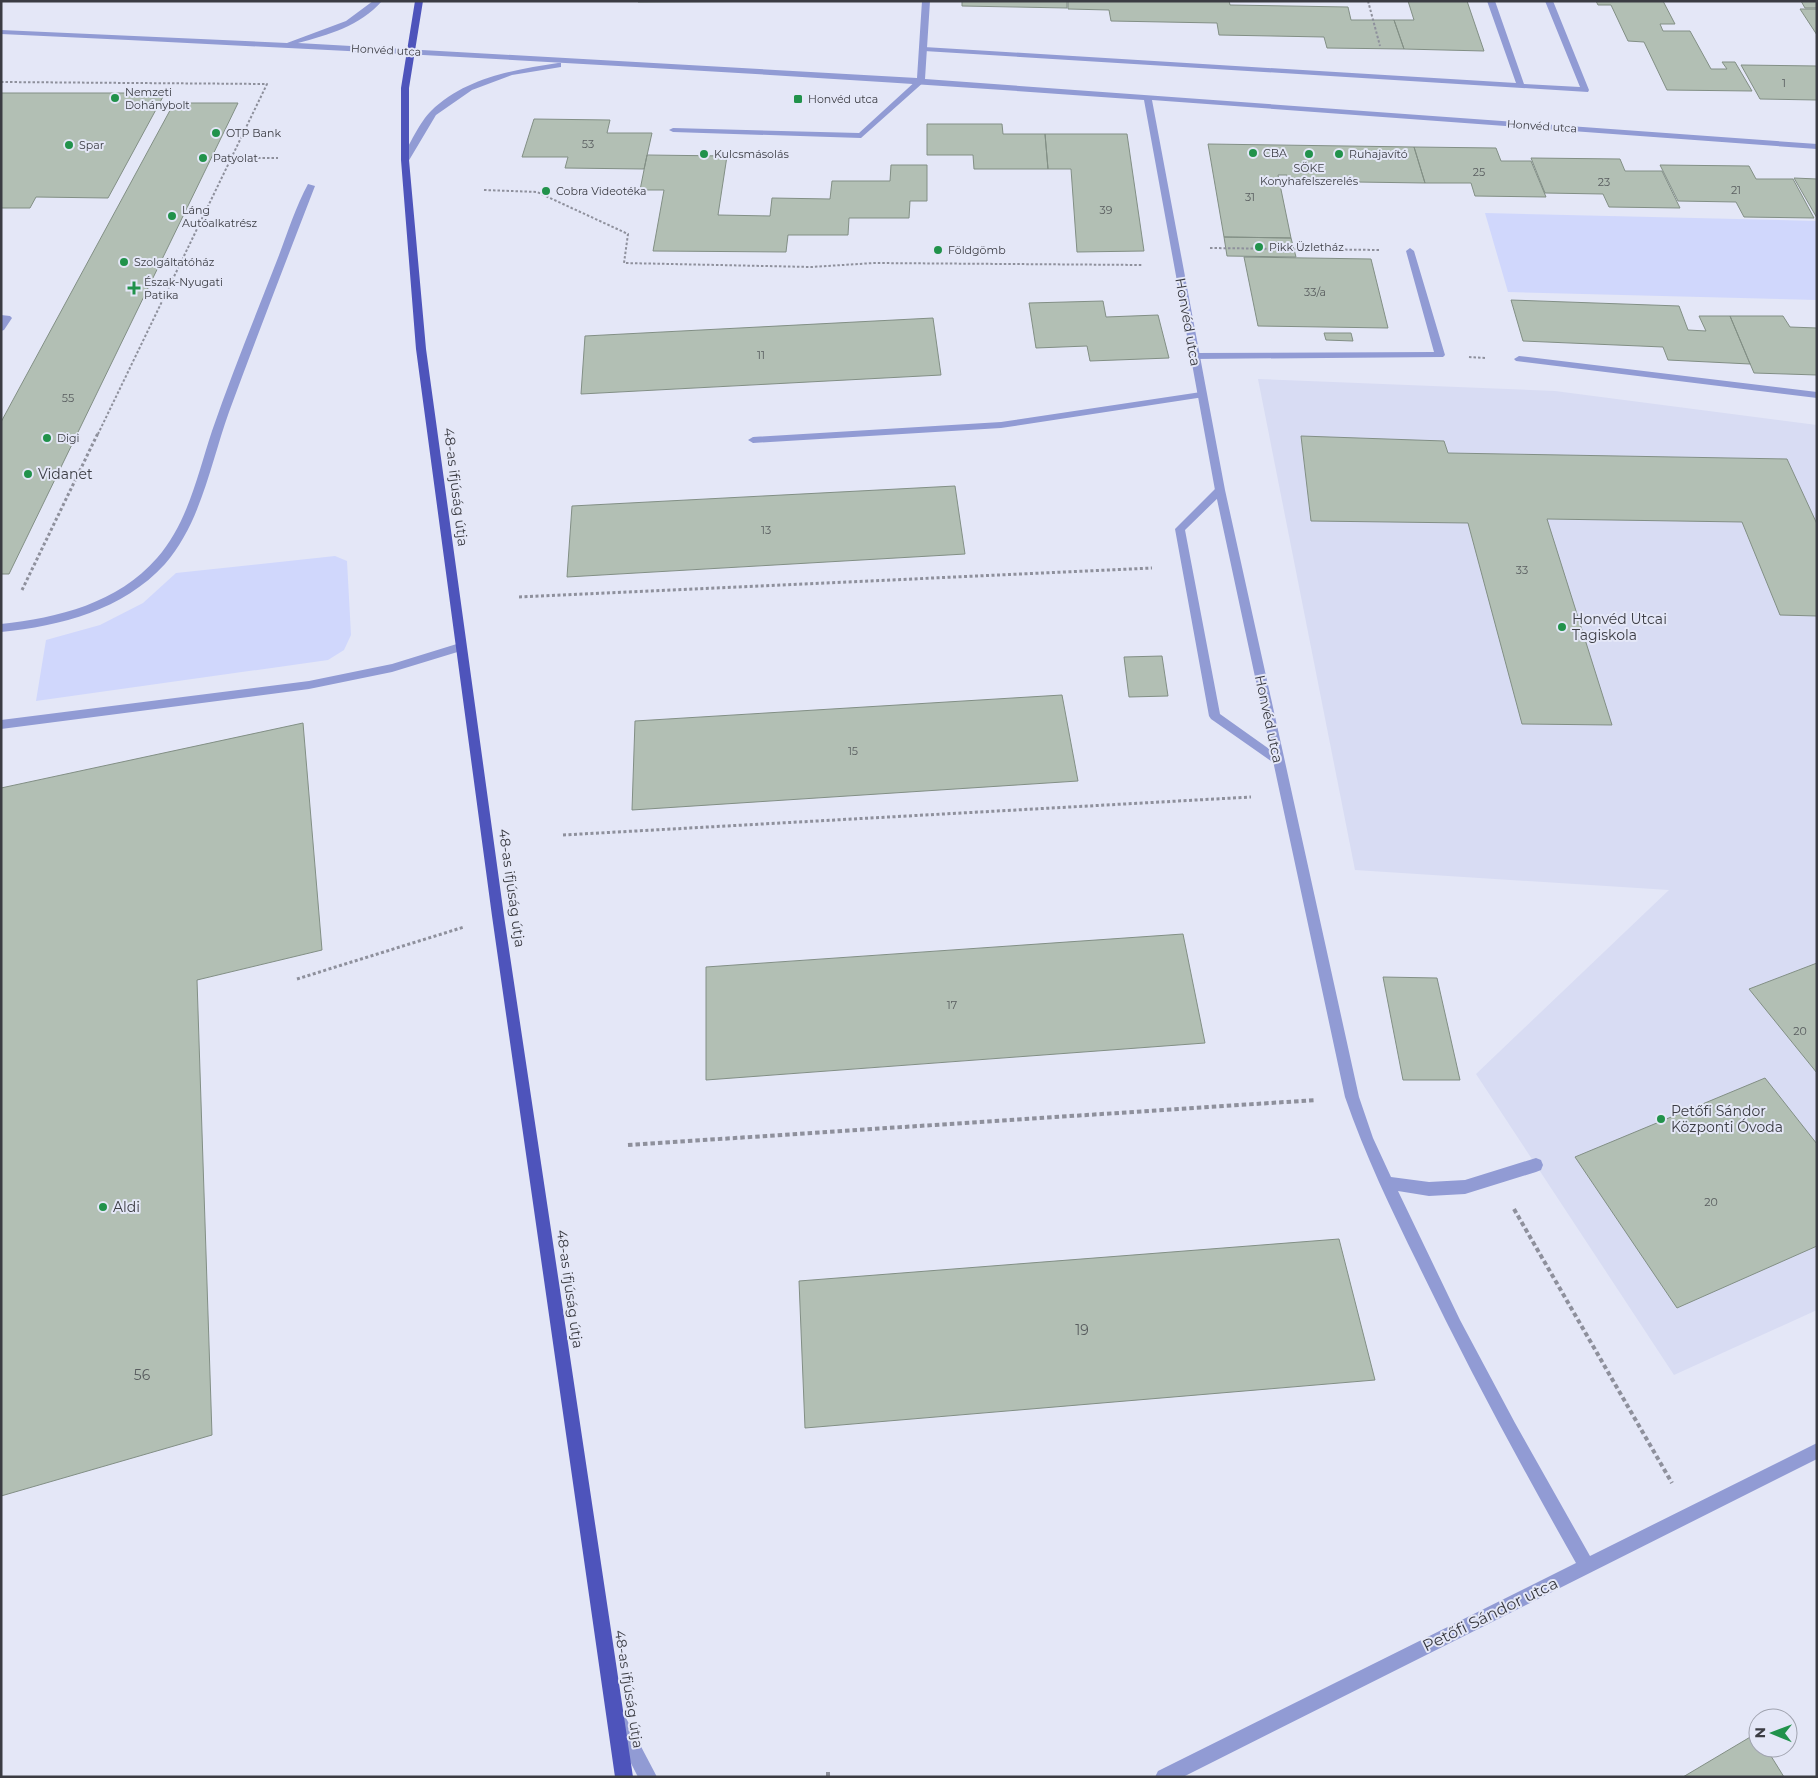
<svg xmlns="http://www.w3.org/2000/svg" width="1818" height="1778" font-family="Montserrat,sans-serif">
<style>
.built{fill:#d8dcf3}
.green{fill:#d0d7fc}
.building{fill:#b2bfb4;stroke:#828f85}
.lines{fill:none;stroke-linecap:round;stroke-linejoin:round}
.path-far2{stroke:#8e909c;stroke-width:2;stroke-dasharray:2.5 2;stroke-linecap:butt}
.path-far1{stroke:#8e909c;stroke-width:3;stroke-dasharray:3 2.5;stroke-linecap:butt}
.path{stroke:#8e909c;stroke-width:4;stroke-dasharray:4.5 3;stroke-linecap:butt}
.lane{fill:#919bd4;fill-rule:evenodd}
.street{fill:#919bd4;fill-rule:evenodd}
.primary{fill:#4e54bb;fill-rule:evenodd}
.poi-dot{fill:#21924b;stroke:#e4e7f7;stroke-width:2}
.labels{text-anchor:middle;stroke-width:4;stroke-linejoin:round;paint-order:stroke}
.far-street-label{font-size:11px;fill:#3b3c43;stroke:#e4e7f7}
.number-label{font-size:11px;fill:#595d5f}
.far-poi-label{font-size:11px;fill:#3b3c43;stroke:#e4e7f7;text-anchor:start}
.street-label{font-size:14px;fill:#3b3c43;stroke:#e4e7f7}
.poi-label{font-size:14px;fill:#3b3c43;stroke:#e4e7f7;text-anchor:start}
.near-number-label{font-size:14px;fill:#595d5f}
.near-street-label{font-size:16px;fill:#3b3c43;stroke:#e4e7f7}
</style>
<rect width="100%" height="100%" fill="#e4e7f7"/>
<!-- built -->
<path class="built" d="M1258,379L1555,391L1817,425V1310L1674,1375L1476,1074L1669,890L1355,870Z"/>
<!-- green -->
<path class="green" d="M1485,213L1817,221V300L1508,292Z
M335,556L347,561L351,635L344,650L328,660L36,701L46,640L100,625L143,603L176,573Z"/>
<!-- building -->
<path class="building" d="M638,1H832L638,2Z
M962,1H1067V8L962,6Z
M1068,1H1229L1230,5L1348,7L1351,20H1394L1404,49L1327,48L1324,37L1219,35L1217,23L1111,21L1109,10L1068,9Z
M1408,1H1480H1467L1484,51L1404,49L1394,20H1414Z
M1596,1H1663L1675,24H1660L1663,31H1690L1711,69H1727L1722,62H1735L1752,91L1667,90L1644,42L1628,41L1611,5H1598Z
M1801,1H1817V8H1805Z
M1800,9H1817V35Z
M1741,65L1817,66V100L1760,99Z
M1,93H165L108,198L36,197L30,208H1Z
M174,103H238L9,574H1V422Z
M534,119L610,120L607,133H652L644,169L565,168L568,157H522Z
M927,124H1002L1003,134H1045L1048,169H974L973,155H927Z
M1045,134H1127L1144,251L1077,252L1071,169H1048Z
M1208,144L1414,147L1425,183L1288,181L1287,175H1278L1291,238L1224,237Z
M1414,147L1496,148L1501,161H1531L1546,197L1475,196L1471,183H1425Z
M647,155L727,156L718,215L770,216L772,198L830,199L832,181H890L891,165H927V201H910L909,218H849L848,235H788L786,252L653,251L664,190H640Z
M1531,158L1620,159L1625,171H1662L1680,208L1609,207L1603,194L1545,193Z
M1660,165L1749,166L1756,179H1793L1814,218L1744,217L1736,202L1678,201Z
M1794,178L1817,179V218Z
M1224,237L1291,238L1296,257L1227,256Z
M1244,257L1371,259L1388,328L1258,326Z
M1511,300L1679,306L1688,330L1706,331L1699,316H1730L1750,364L1668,360L1663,347L1523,341Z
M1103,301L1106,317L1158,315L1169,358L1090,361L1087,346L1036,348L1029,303Z
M1730,316H1783L1790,327L1817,328V375L1754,373Z
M933,318L941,375L581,394L585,336Z
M1324,333H1351L1353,341L1326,340Z
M1301,436L1444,441L1448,453L1787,459L1817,524V616L1780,615L1742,522L1547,519L1612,725L1522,724L1468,523L1311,521Z
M955,486L965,554L567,577L572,506Z
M1162,656L1168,696L1129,697L1124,657Z
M1062,695L1078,781L632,810L635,721Z
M303,723L322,950L197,980L212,1435L1,1496V788Z
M1183,934L1205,1043L706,1080V967Z
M1817,963V1073L1749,989Z
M1383,977L1437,978L1460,1080H1403Z
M1765,1078L1817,1144V1246L1677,1308L1575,1157Z
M1339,1239L1375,1380L805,1428L799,1281Z
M1757,1733L1758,1748H1766L1784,1777H1683Z"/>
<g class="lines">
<!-- path-far2 -->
<path class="path-far2" d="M1368,1L1380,46
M1,82L267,84L98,434
M231,158H278
M484,190L537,192L628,234L624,263L811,267L874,263L1143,265
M1210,248L1379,250
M1469,357L1486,358"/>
<!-- path-far1 -->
<path class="path-far1" d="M22,590L98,433
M519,597L1152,568
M563,835L1251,797
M297,979L464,927"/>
<!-- path -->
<path class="path" d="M628,1145L1316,1100
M1514,1209L1672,1483
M828,1772V1777"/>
<!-- lane -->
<path class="lane" d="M1487,1H1495L1524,84L1580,87L1545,1H1553L1589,90L1588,92L924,51L920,49L924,47L1516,83Z
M918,79L925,81L861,138L673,132L669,130L673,128L859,133Z
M308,184L315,186C286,261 257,336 229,412C211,462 201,523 165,564C123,610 61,626 1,632V624C58,618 118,603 157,558C188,523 198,473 212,431C231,376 253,322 274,268C285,241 294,210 308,184Z
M1410,248L1414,251L1445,355L1443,357L1194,359L1189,356L1194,353L1434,352L1406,251Z
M1,315L10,316L12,318L4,330L1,331Z
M1519,356L1817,392V398L1516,361L1514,359Z
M1201,392L1204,393V397L1001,428L753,443L748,440L753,437L1001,422Z
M1220,486L1224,488V492L1185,530L1220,714L1282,758L1284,761L1282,764L1278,766L1211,719L1209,716L1175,529L1216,488Z
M460,643L466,647L464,650L392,672L309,689L1,729V720L309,681L392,664Z"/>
<!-- street -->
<path class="street" d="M373,1H382C360,26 328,35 298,43L917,78L922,1H930L925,79L1817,144V149L1152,100L1225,490L1359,1097L1373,1138L1391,1177L1429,1182L1465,1180L1536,1158L1541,1160L1543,1165L1541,1170L1536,1172L1465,1194L1429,1196L1398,1191L1460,1320L1515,1423L1590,1556L1817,1443V1459L1183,1777H1155L1158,1771L1576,1563C1520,1464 1467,1366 1418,1264C1391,1209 1365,1155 1345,1097L1215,490L1144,100C763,72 382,52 1,34V30L287,43L346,21Z
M558,63H561V67L512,75L472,90L436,115L408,162L401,160C408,147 421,120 431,111C465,78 513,70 558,63Z
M620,1715L626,1718L657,1777H638L611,1724L614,1718Z"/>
<!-- primary -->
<path class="primary" d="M415,1H423L409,88V160L426,349L504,916L633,1777H615L492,916L416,349L401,160V88Z"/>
</g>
<!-- markers -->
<g class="poi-dot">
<circle cx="115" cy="98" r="5"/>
<rect x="793" y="94" width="10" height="10" rx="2.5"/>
<circle cx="216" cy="133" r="5"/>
<circle cx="69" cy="145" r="5"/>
<circle cx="1253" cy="153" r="5"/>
<circle cx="704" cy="154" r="5"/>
<circle cx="1309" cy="154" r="5"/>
<circle cx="1339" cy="154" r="5"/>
<circle cx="203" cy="158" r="5"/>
<circle cx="546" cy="191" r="5"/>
<circle cx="172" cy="216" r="5"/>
<circle cx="1259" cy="247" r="5"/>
<circle cx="938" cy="250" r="5"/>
<circle cx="124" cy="262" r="5"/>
<path d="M131.5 280.5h5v5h5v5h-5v5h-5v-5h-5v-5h5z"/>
<circle cx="47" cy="438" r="5"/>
<circle cx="28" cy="474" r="5"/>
<circle cx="1562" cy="627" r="5"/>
<circle cx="1661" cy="1119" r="5"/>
<circle cx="103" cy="1207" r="5"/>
</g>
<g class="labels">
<!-- far-street labels -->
<g class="far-street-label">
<text transform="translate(386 50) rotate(3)" y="4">Honvéd utca</text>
<text transform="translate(1542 126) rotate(4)" y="4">Honvéd utca</text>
</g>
<!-- number labels -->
<g class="number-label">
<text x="1784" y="87">1</text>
<text x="588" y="148">53</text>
<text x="1479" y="176">25</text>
<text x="1604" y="186">23</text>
<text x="1736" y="194">21</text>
<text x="1250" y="201">31</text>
<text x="1106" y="214">39</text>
<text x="1315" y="296">33/a</text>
<text x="761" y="359">11</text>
<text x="68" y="402">55</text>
<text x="766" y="534">13</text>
<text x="1522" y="574">33</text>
<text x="853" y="755">15</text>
<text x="952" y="1009">17</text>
<text x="1800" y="1035">20</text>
<text x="1711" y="1206">20</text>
</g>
<!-- far-poi labels -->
<g class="far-poi-label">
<text x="125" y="96">Nemzeti<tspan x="125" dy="13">Dohánybolt</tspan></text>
<text x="808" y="103">Honvéd utca</text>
<text x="226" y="137">OTP Bank</text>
<text x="79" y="149">Spar</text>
<text x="1263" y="157">CBA</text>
<text x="714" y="158">Kulcsmásolás</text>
<text x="1349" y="158">Ruhajavító</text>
<text x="213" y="162">Patyolat</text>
<text x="1309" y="172" text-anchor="middle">SÖKE<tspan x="1309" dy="13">Konyhafelszerelés</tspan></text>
<text x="556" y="195">Cobra Videotéka</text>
<text x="182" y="214">Láng<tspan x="182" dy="13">Autóalkatrész</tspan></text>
<text x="1269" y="251">Pikk Üzletház</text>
<text x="948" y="254">Földgömb</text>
<text x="134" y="266">Szolgáltatóház</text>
<text x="144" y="286">Észak-Nyugati<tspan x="144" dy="13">Patika</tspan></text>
<text x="57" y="442">Digi</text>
</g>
<!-- street labels -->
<g class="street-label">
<text transform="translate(1188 322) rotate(80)" y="5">Honvéd utca</text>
<text transform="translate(456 487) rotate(83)" y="5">48-as ifjúság útja</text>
<text transform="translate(1269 719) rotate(78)" y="5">Honvéd utca</text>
<text transform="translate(512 888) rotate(82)" y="5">48-as ifjúság útja</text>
<text transform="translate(570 1289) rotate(82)" y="5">48-as ifjúság útja</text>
<text transform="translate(629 1689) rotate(81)" y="5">48-as ifjúság útja</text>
</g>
<!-- poi labels -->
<g class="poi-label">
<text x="38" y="479">Vidanet</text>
<text x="1572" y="624">Honvéd Utcai<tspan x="1572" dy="16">Tagiskola</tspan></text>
<text x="1671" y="1116">Petőfi Sándor<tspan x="1671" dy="16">Központi Óvoda</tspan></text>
<text x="113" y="1212">Aldi</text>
</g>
<!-- near-number labels -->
<g class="near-number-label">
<text x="1082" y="1335">19</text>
<text x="142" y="1380">56</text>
</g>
<!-- near-street labels -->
<g class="near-street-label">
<text transform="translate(1490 1614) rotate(-26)" y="6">Petőfi Sándor utca</text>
</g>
</g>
<!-- border -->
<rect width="1818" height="1778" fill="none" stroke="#3b3c43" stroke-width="5"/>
<!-- north arrow -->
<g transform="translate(1773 1733) rotate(271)"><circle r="24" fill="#e4e7f7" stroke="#a0a3af"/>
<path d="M0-4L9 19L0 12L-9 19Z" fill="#21924b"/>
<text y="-8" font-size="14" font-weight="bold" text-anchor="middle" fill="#3b3c43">N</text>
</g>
</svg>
